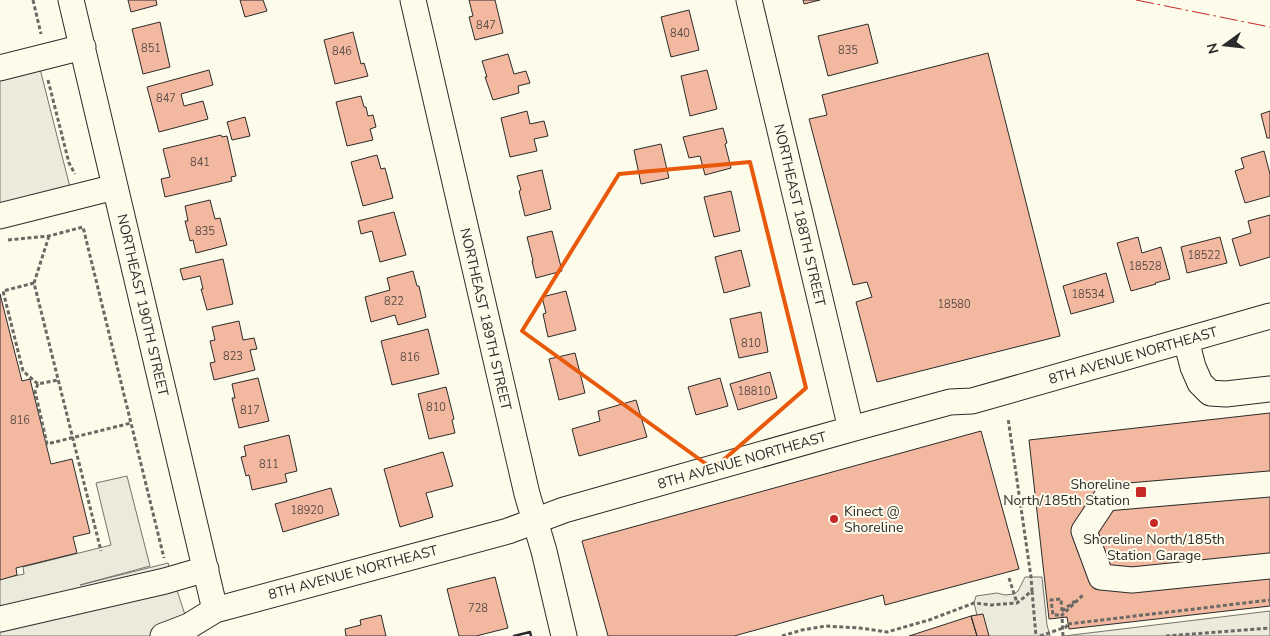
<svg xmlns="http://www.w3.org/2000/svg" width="1270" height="636" font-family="'Nunito Sans',sans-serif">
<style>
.parking{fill:#eceadb;stroke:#74746e}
.building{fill:#f2b8a0;stroke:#2b2b2b}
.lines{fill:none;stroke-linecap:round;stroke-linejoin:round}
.minor-casing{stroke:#2b2b2b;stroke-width:27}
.path{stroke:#6a6964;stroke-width:3;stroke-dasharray:4 2.5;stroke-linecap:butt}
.minor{stroke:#fdfbea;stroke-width:25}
.path-bridge{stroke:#6a6964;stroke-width:3;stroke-dasharray:4 2.5;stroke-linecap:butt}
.wall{stroke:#2b2b2b;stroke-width:2.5}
.power{stroke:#c62828;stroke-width:1;stroke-dasharray:18 4 2.5 4;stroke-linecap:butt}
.marked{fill:none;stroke:#e8590c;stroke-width:4;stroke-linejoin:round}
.poi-dot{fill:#c62828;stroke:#fdfbea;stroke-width:2}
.labels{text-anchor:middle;stroke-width:4;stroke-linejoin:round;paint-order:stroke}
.number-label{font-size:11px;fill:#5d4e48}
.street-label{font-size:14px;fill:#2b2b2b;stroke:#fdfbea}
.poi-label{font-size:14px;fill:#2b2b2b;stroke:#fdfbea;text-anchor:end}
</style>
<rect width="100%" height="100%" fill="#fdfbea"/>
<!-- parking -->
<path class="parking" d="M36,53L75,207L0,225V62Z
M127,476L150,566L80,585L168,563L192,636H0V579L24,574L23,567L111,545L96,483Z
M1025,577H1042L1047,625L1050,636H977L971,616L977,615L974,603L976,596L997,593L1005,595L1014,594L1018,591Z
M1270,611V636H1064Z"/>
<!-- building -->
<path class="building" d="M128,0H156L157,5L131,12Z
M240,0H263L267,11L245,17Z
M469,0H495L503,33L475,40L469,17L473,16Z
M803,0H820L804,4Z
M689,10L699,50L671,57L661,17Z
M160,22L170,67L143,74L132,29Z
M868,24L878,63L828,76L818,36Z
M353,32L361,64L364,63L368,76L335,84L324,40Z
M988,53L1060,336L877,382L856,302L872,297L867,282L853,285L809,119L827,115L822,95Z
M508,54L514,74L526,71L530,83L518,86L519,93L493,100L485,77H487L482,61Z
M209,70L213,85L181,94L184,106L203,101L208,119L159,132L147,87Z
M707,70L717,109L690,116L681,76Z
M361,96L364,107H366L368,116L373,115L376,127L370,129L373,140L347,146L336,102Z
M527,111L530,124L544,121L548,136L534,139L537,151L510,157L501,118Z
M1270,111V138H1267L1261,114Z
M245,117L250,136L232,140L227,122Z
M723,128L727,143L725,144L731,168L705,175L700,156L689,158L683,137Z
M221,135L222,137L227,136L236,176L231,177L232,181L165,197L161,179L170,177L163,149Z
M661,144L669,178L641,184L634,150Z
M1264,151L1270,174V196L1245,203L1235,171L1244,168L1241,158Z
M377,155L381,169L385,168L393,198L363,206L351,162Z
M542,170L551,209L525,216L519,191L521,190L517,176Z
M731,191L740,231L714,237L704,197Z
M210,200L215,219L220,218L227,245L196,253L193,240L190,241L185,221H188L185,206Z
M394,212L406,255L380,262L372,231L361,234L358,221Z
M1270,215V257L1240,266L1232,239L1251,233L1248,221Z
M552,231L562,271L536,278L532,261H533L527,237Z
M1138,237L1142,253L1161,247L1170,279L1155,283L1156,284L1131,291L1117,243Z
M1220,237L1227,263L1187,273L1181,247Z
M741,250L750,286L724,293L715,257Z
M223,259L233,304L207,310L201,289H203L200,276L183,280L180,269Z
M413,271L417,286H419L426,317L398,325L395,315L371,322L365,297L390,290L387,278Z
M1106,273L1114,302L1071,314L1063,286Z
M566,291L576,330L548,337L543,314L546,313L542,297Z
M0,294L22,381L30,379L51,464L72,459L90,533L73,537L77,553L16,568L17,575L0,580Z
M761,312L768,352L739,358L730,319Z
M239,321L243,340L254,338L257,349L250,350L255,370L214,380L210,363L215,362L210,341L215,340L212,327Z
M428,329L439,374L392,385L381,341Z
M575,353L585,393L559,400L549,359Z
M770,372L777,398L738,410L730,384Z
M258,378L269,421L239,428L232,398H235L232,384Z
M720,378L728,406L696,415L688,387Z
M446,387L454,419L452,420L455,433L429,439L418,394Z
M636,400L647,437L579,456L572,429L600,421L598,411Z
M1270,413V606L1069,629L1067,617L1049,619L1029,440Z
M981,431L1019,569L885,605L883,595L734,636H608L582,541Z
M289,435L297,471L285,474L287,482L252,490L249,475L246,476L241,457L246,456L244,446Z
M443,452L453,486L426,493L433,517L400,527L384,469Z
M331,488L339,515L283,532L275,504Z
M495,577L508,628L476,636H459L447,589Z
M983,614L989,636H977L971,616Z
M381,615L386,636H346L345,629L361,625L360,620Z
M971,616L977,636H909Z"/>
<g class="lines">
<defs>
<path id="minor" d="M71,0L215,610
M413,0L527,494L544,551L564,636
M749,0L851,429
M0,68L83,47
M0,216L115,187
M1186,340L1193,367L1200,383L1210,393L1226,394L1270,389
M1270,484L1106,498L1084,531L1101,577L1132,580L1270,566
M0,619L165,581L206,569
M163,636L189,626L215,610L508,531L564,510L851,429L950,402L972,401L1270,316"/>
</defs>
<!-- minor casing -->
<use href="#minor" class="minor-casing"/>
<!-- path -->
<path class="path" d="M33,0L41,34
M48,80L69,163L75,174
M49,236L34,283L101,551
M8,240L49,236L83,227L164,558
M34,283L3,291L23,371L38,384L58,380
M38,384L35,391L47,444L131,423
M1009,578L1017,603
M1032,591L1036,636
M1062,611L1061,599L1051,600L1053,615H1062
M1062,611L1075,601
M1068,624L1270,600
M782,636L802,630L826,626L860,628L887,632L929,620L974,603L991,605L1017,603L1027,595L1032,590L1031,577L1008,418
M1063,636L1062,615L1083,595
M1166,636L1270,628"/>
<!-- minor -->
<use href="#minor" class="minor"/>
<!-- path-bridge -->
<path class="path-bridge" d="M1040,636L1066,627L1068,624"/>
<!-- wall -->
<path class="wall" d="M514,636L530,632L531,636"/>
<!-- power -->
<path class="power" d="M1136,0L1270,27"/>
</g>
<!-- marked area -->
<path class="marked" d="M750,162L806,388L713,469L522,331L619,174Z"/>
<!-- markers -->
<g class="poi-dot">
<rect x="1135" y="486" width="12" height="12" rx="2.5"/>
<circle cx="834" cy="519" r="5"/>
<circle cx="1154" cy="523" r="5"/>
</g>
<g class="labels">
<!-- number labels -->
<g class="number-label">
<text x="486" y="29">847</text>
<text x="680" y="37">840</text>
<text x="151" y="52">851</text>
<text x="848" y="54">835</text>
<text x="342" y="55">846</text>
<text x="166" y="102">847</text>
<text x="200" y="166">841</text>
<text x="205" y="235">835</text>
<text x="1204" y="259">18522</text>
<text x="1145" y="270">18528</text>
<text x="1088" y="298">18534</text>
<text x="394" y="305">822</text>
<text x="954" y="308">18580</text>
<text x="751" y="347">810</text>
<text x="233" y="360">823</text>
<text x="410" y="361">816</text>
<text x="754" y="395">18810</text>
<text x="436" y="411">810</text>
<text x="250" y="414">817</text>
<text x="20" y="424">816</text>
<text x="269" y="468">811</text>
<text x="307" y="514">18920</text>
<text x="478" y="612">728</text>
</g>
<!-- street labels -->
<g class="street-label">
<text transform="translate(800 215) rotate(77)" y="5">NORTHEAST 188TH STREET</text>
<text transform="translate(143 305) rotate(77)" y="5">NORTHEAST 190TH STREET</text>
<text transform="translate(486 319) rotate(77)" y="5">NORTHEAST 189TH STREET</text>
<text transform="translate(1133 355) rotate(-16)" y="5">8TH AVENUE NORTHEAST</text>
<text transform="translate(742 460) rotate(-16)" y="5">8TH AVENUE NORTHEAST</text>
<text transform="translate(353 572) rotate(-15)" y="5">8TH AVENUE NORTHEAST</text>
</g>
<!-- poi labels -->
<g class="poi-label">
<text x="1130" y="489">Shoreline<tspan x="1130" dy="16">North/185th Station</tspan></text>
<text x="844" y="516" text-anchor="start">Kinect @<tspan x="844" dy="16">Shoreline</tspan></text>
<text x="1154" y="544" text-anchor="middle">Shoreline North/185th<tspan x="1154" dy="16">Station Garage</tspan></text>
</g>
</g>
<!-- north arrow -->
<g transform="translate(1225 45) rotate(255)" stroke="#fdfbea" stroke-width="4" paint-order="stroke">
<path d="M0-4L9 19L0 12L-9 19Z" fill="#2b2b2b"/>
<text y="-8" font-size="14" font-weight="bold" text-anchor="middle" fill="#2b2b2b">N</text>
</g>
</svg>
